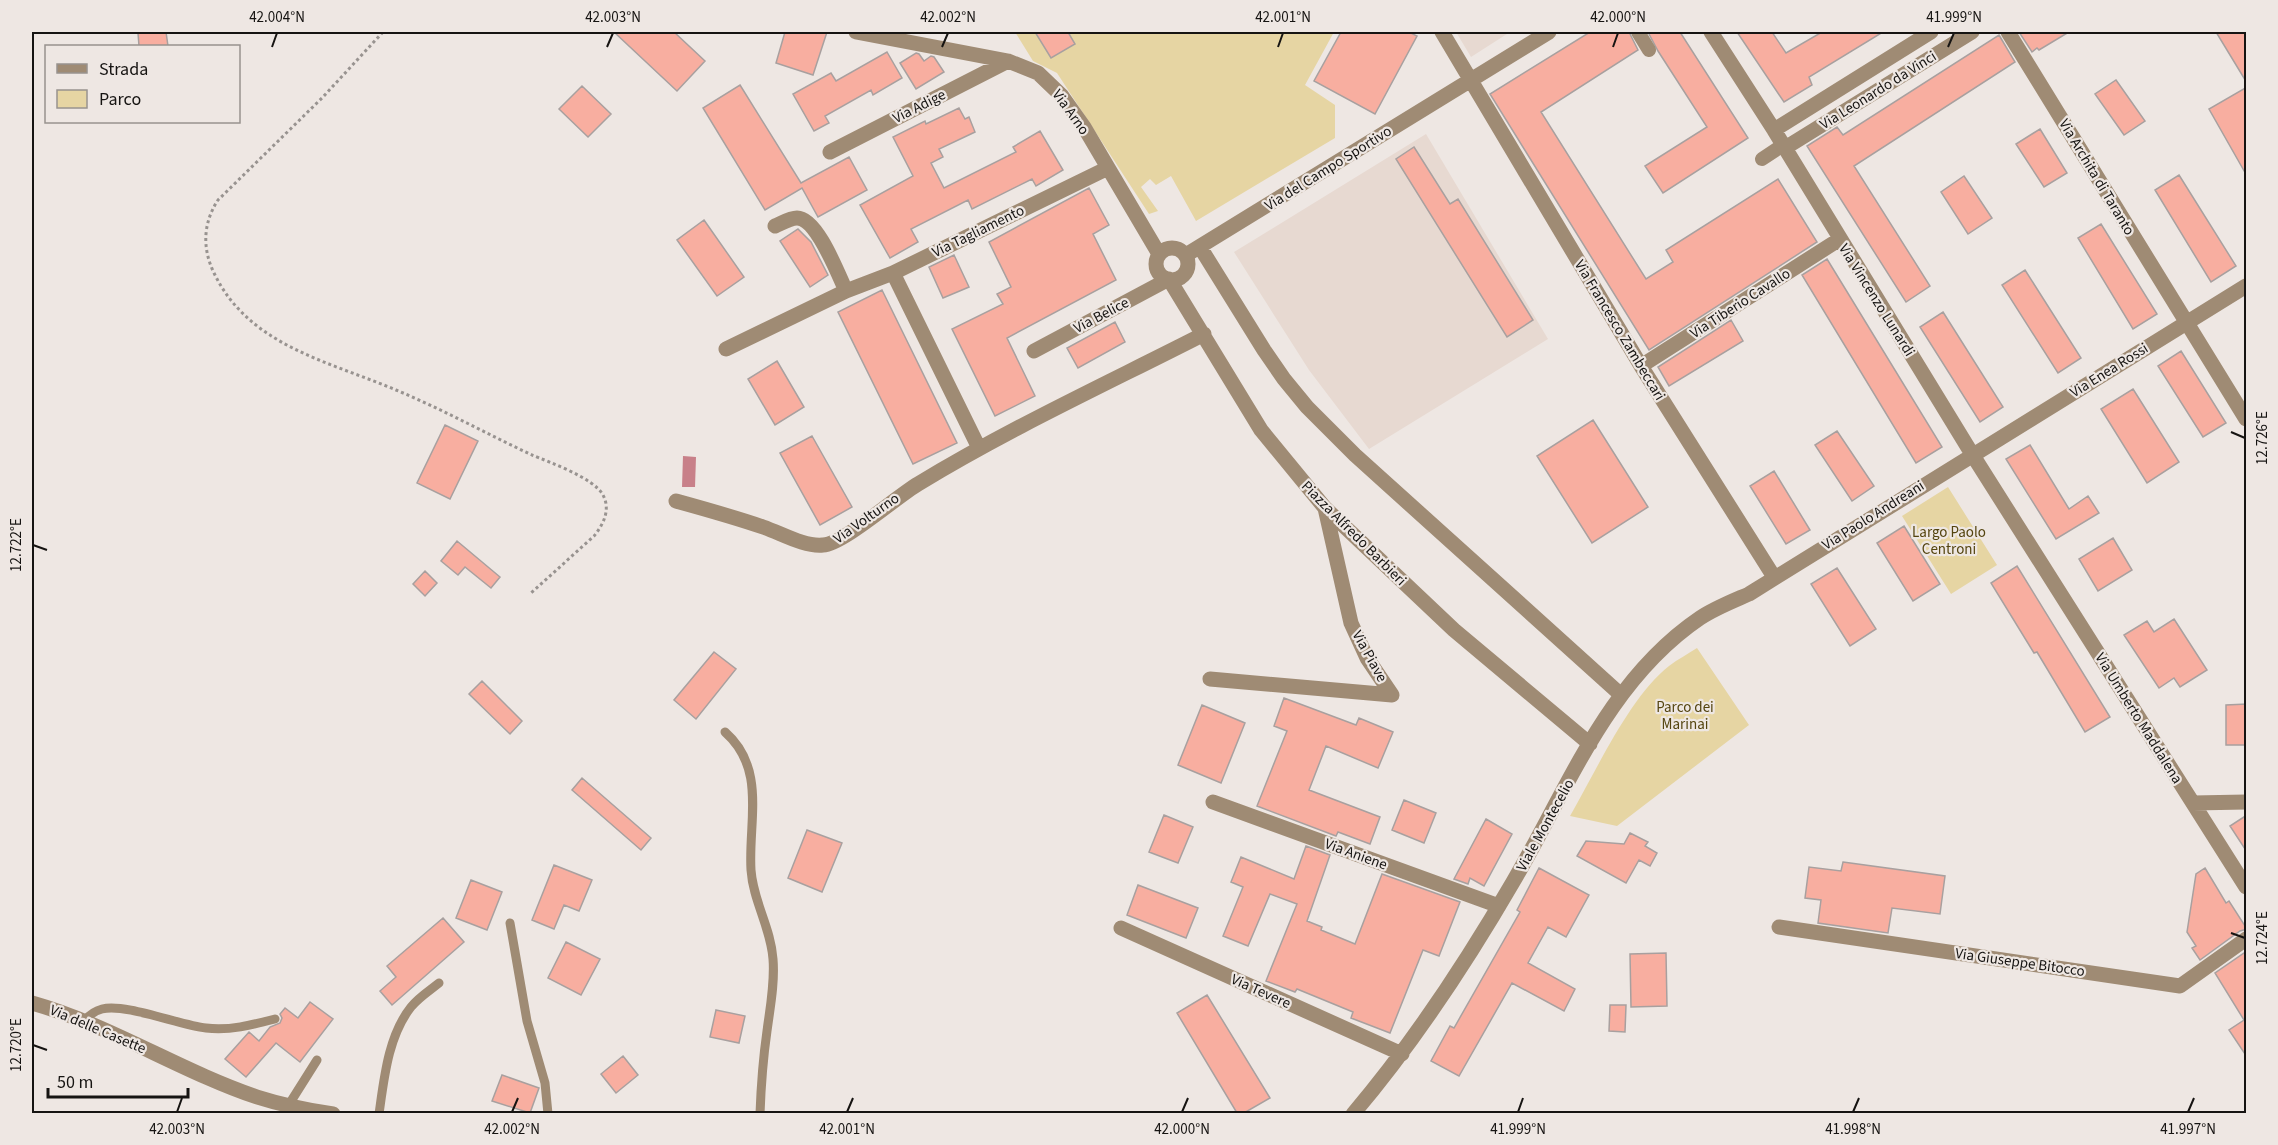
<svg xmlns="http://www.w3.org/2000/svg" width="2278" height="1145" font-family="'Source Sans 3',sans-serif">
<style>
.built{fill:#e7d9d1}
.green{fill:#e6d5a3}
.water{fill:#c88089}
.building{fill:#f8aea0;stroke:#a8a09f;stroke-width:1.5}
.lines{fill:none;stroke-linecap:round;stroke-linejoin:round}
.path{stroke:#989390;stroke-width:3;stroke-dasharray:3 3;stroke-linecap:butt}
.service{stroke:#9f8b74;stroke-width:9}
.pedestrian{stroke:#9f8b74;stroke-width:14}
.minor{stroke:#9f8b74;stroke-width:15}
.ticks{fill:none;stroke:#161412;stroke-width:2}
.labels{text-anchor:middle;stroke-width:4.5;stroke-linejoin:round;paint-order:stroke}
.street-label{font-size:15px;fill:#161412;stroke:#eee7e3}
.park-label{font-size:15px;fill:#54440f;stroke:#eee7e3}
.neatline{fill:none;stroke:#161412;stroke-width:2}
.ticks-label{font-size:15px;text-anchor:middle;fill:#161412}
</style>
<rect width="100%" height="100%" fill="#eee7e3"/>
<!-- built -->
<path class="built" d="M1456,32H1510L1471,57Z
M1426,134L1548,339L1369,449L1309,370L1234,252Z"/>
<!-- green -->
<path class="green" d="M1015,32H1334L1305,85L1335,105V138L1196,221L1171,176L1156,185L1150,179L1141,187L1158,211L1149,214L1057,73L1033,61Z
M1948,487L1997,565L1951,594L1902,516Z
M1697,648L1749,725L1617,826L1570,816C1595,773 1630,696 1669,666C1678,659 1688,654 1697,648Z"/>
<!-- water -->
<path class="water" d="M683,456L696,457L695,487H682Z"/>
<!-- building -->
<path class="building" d="M151,32H166L168,46H139L138,33Z
M614,32H674L705,61L677,91Z
M785,32H827L813,75L776,63Z
M1035,32H1068L1075,44L1051,58Z
M1341,32H1409L1417,36L1375,114L1314,81Z
M1590,32H1629L1638,50L1541,112L1646,279L1673,262L1666,250L1778,179L1817,242L1649,350L1490,94Z
M1648,32H1680L1748,138L1663,193L1645,166L1707,127L1658,51Z
M1737,32H1772L1786,53L1822,32H1883L1809,77L1812,85L1784,102Z
M2019,32H2069L2039,50L2037,48L2032,52Z
M2216,32H2247V83Z
M1999,35L2015,62L1854,166L1930,286L1906,302L1807,146L1837,127L1843,135Z
M887,52L902,78L873,95L871,90L825,116L829,123L814,131L793,94L831,73L836,81Z
M916,53L919,54L924,61L931,56L934,57L944,72L916,89L900,63Z
M2116,80L2145,121L2124,135L2095,94Z
M740,85L801,183L849,157L867,190L818,217L802,188L765,210L703,108Z
M582,86L611,114L588,137L559,109Z
M2247,87V176L2209,109Z
M959,108L965,119L969,117L975,132L939,149L943,157L931,163L944,188L1016,152L1013,147L1040,131L1063,170L1036,186L1032,179L972,209L968,200L911,229L918,242L890,258L860,205L913,176L893,137L925,121L926,124Z
M2040,129L2067,173L2044,187L2016,144Z
M1414,147L1450,204L1458,199L1533,320L1507,337L1396,159Z
M2179,175L2236,266L2211,282L2155,190Z
M1964,176L1992,218L1968,234L1941,192Z
M1089,188L1109,225L1093,234L1116,280L1007,338L1035,396L995,416L952,329L1003,304L997,294L1011,287L989,242Z
M704,220L744,277L717,296L677,240Z
M2101,224L2157,314L2133,329L2078,238Z
M798,229L811,242L828,275L810,287L780,241Z
M954,255L969,287L943,298L929,267Z
M1827,259L1942,447L1916,463L1802,275Z
M2025,270L2081,358L2058,373L2002,285Z
M882,290L957,443L913,464L838,312Z
M1943,312L2003,407L1980,422L1920,327Z
M1731,320L1743,341L1669,386L1658,367Z
M1115,322L1125,342L1078,368L1067,348Z
M2181,351L2226,423L2203,437L2158,366Z
M777,361L804,407L775,425L748,379Z
M2133,389L2179,462L2147,483L2101,409Z
M1593,420L1648,507L1592,543L1537,456Z
M445,425L478,441L450,499L417,483Z
M1837,431L1874,486L1852,501L1815,445Z
M812,436L852,507L820,525L780,453Z
M2030,445L2069,509L2088,496L2099,513L2056,539L2006,459Z
M1774,471L1810,530L1786,544L1750,486Z
M1904,526L1940,584L1913,601L1877,543Z
M2113,538L2132,570L2098,591L2079,559Z
M457,541L500,577L491,588L465,567L458,575L441,561Z
M2017,566L2110,717L2085,732L2037,652L2034,653L1991,583Z
M1837,568L1876,629L1850,646L1811,584Z
M425,571L437,583L425,596L413,584Z
M2174,619L2207,670L2180,687L2174,678L2159,688L2124,635L2147,621L2154,632Z
M714,652L736,669L696,719L674,700Z
M482,681L522,721L510,734L469,694Z
M1284,698L1356,725L1359,718L1393,732L1378,768L1326,746L1309,790L1380,817L1370,844L1338,832L1336,836L1257,806L1287,731L1274,726Z
M2247,704V745H2226V705Z
M1202,705L1245,723L1221,783L1178,765Z
M582,778L651,838L641,850L572,790Z
M1404,800L1436,813L1424,843L1392,830Z
M1164,815L1193,827L1178,863L1149,852Z
M2247,815V852L2230,826Z
M1486,819L1512,834L1484,886L1470,878L1468,884L1454,879Z
M807,830L842,843L822,892L788,878Z
M1630,833L1648,842L1645,846L1657,853L1650,866L1639,860L1626,883L1577,856L1586,841L1624,844Z
M1306,846L1330,855L1307,921L1322,927L1321,930L1355,944L1382,874L1460,902L1439,956L1423,950L1390,1033L1351,1018L1353,1012L1297,989L1295,992L1266,981L1297,904L1270,894L1248,946L1223,936L1243,887L1231,882L1241,857L1294,879Z
M1843,862L1945,876L1940,914L1892,908L1888,933L1818,923L1821,900L1805,898L1809,867L1841,871Z
M554,865L592,880L579,911L564,905L554,929L532,920Z
M1539,868L1589,895L1566,937L1548,927L1528,963L1575,989L1564,1011L1512,983L1459,1076L1431,1061L1450,1026L1454,1028L1520,912L1517,910Z
M2205,868L2226,903L2229,901L2247,929L2240,931L2200,960L2192,948L2196,946L2187,932L2196,874Z
M471,880L502,892L487,930L456,918Z
M1138,885L1198,908L1186,938L1127,915Z
M443,918L464,942L392,1005L380,991L396,977L387,966Z
M566,942L600,959L581,995L548,978Z
M2247,951V1057L2229,1030L2244,1020L2215,973Z
M1666,953L1667,1006L1631,1007L1630,954Z
M1207,995L1270,1098L1244,1113H1237L1177,1013Z
M310,1002L333,1019L300,1062L276,1043L246,1077L225,1059L249,1032L259,1041L270,1027L280,1023L282,1018L280,1014L285,1008L298,1018Z
M1610,1005H1626L1625,1032L1609,1031Z
M716,1010L745,1016L739,1043L710,1037Z
M623,1056L638,1075L616,1093L601,1074Z
M502,1075L539,1088L530,1113L492,1101Z"/>
<g class="lines">
<!-- path -->
<path class="path" d="M383,32L322,98L218,200C203,223 202,248 214,273C249,346 328,361 396,390C442,409 487,434 532,455C549,462 594,478 603,495C611,510 603,525 594,536L530,594"/>
<!-- service -->
<path class="service" d="M725,732C767,769 748,822 751,870C753,901 771,928 773,959C775,983 770,1008 767,1031C763,1059 761,1086 760,1114
M510,923L527,1021L545,1083L548,1114
M83,1022C88,1016 94,1011 102,1009C125,1003 179,1025 206,1028C229,1031 252,1025 275,1019
M288,1106L317,1060
M379,1114C384,1079 388,1036 411,1007C418,998 429,991 439,983"/>
<!-- pedestrian -->
<path class="pedestrian" d="M1638,32L1649,50
M1762,159L1783,145"/>
<!-- minor -->
<path class="minor" d="M856,32L1008,61L1038,73L1062,96L1084,127L1159,254
M1442,32L1641,366L1774,577
M1711,32L1774,130L1972,454L2246,887
M2008,32L2246,419
M1774,130L1931,32
M1785,148L1972,32
M830,152L1008,61
M775,226C782,223 790,218 797,218C817,218 838,274 846,291
M1200,247L1264,350L1284,379L1307,407L1355,455L1620,694
M1156 264a16 16 0 1 1 32 0a16 16 0 1 1-32 0Z
M1186,255L1549,32
M893,273L979,448
M726,349L846,291L893,273L1108,168
M1034,351L1169,279L1261,430L1325,508L1454,630L1590,744
M1641,366L1840,239
M676,501C705,509 734,517 763,527C781,533 804,547 823,545C843,544 896,497 918,484C1010,428 1108,383 1204,334
M1210,679L1392,695L1367,658L1351,623L1325,508
M1213,802L1499,906
M2193,803L2246,802
M1779,927L2180,986L2246,939
M1121,928L1402,1054
M32,1003C110,1025 180,1071 257,1097C282,1105 307,1110 333,1114
M1353,1114C1414,1042 1466,963 1513,882C1568,789 1607,681 1700,618C1715,608 1733,601 1749,594L2246,286"/>
</g>
<!-- ticks -->
<path class="ticks" d="M272,47L277,33M607,47L613,33M942,47L948,33M1278,47L1283,33M1613,47L1618,33M1948,47L1954,33M2231,432L2245,438M33,545L47,550M2231,933L2245,938M33,1045L47,1050M177,1112L182,1098M512,1112L518,1098M847,1112L853,1098M1182,1112L1188,1098M1518,1112L1523,1098M1853,1112L1859,1098M2188,1112L2194,1098"/>
<g class="labels">
<!-- street labels -->
<g class="street-label">
<text transform="translate(1878 90) rotate(-32)" y="5">Via Leonardo da Vinci</text>
<text transform="translate(919 106) rotate(-27)" y="5">Via Adige</text>
<text transform="translate(1071 112) rotate(54)" y="5">Via Arno</text>
<text transform="translate(1328 168) rotate(-32)" y="5">Via del Campo Sportivo</text>
<text transform="translate(2097 177) rotate(59)" y="5">Via Archita di Taranto</text>
<text transform="translate(978 231) rotate(-26)" y="5">Via Tagliamento</text>
<text transform="translate(1877 300) rotate(58)" y="5">Via Vincenzo Lunardi</text>
<text transform="translate(1740 303) rotate(-33)" y="5">Via Tiberio Cavallo</text>
<text transform="translate(1101 315) rotate(-28)" y="5">Via Belice</text>
<text transform="translate(1620 330) rotate(59)" y="5">Via Francesco Zambeccari</text>
<text transform="translate(2109 370) rotate(-32)" y="5">Via Enea Rossi</text>
<text transform="translate(1873 515) rotate(-32)" y="5">Via Paolo Andreani</text>
<text transform="translate(866 518) rotate(-35)" y="5">Via Volturno</text>
<text transform="translate(1354 533) rotate(45)" y="5">Piazza Alfredo Barbieri</text>
<text transform="translate(1370 656) rotate(61)" y="5">Via Piave</text>
<text transform="translate(2139 718) rotate(58)" y="5">Via Umberto Maddalena</text>
<text transform="translate(1545 825) rotate(-61)" y="5">Viale Montecelio</text>
<text transform="translate(1356 854) rotate(20)" y="5">Via Aniene</text>
<text transform="translate(2020 962) rotate(8)" y="5">Via Giuseppe Bitocco</text>
<text transform="translate(1261 991) rotate(24)" y="5">Via Tevere</text>
<text transform="translate(98 1029) rotate(23)" y="5">Via delle Casette</text>
</g>
<!-- park labels -->
<g class="park-label">
<text x="1949" y="537">Largo Paolo<tspan x="1949" dy="17">Centroni</tspan></text>
<text x="1685" y="712">Parco dei<tspan x="1685" dy="17">Marinai</tspan></text>
</g>
</g>
<!-- border -->
<rect width="2278" height="1145" fill="none" stroke="#eee7e3" stroke-width="66"/>
<!-- legend -->
<rect x="45" y="45" width="195" height="78" fill="#eee7e3" stroke="#98938f" stroke-width="1.5"/>
<rect x="57" y="64" width="30" height="9" fill="#9f8b74" stroke="#98938f" stroke-width="1.5"/>
<text x="99" y="75" font-size="18" fill="#161412">Strada</text>
<rect x="57" y="90" width="30" height="18" fill="#e6d5a3" stroke="#98938f" stroke-width="1.5"/>
<text x="99" y="105" font-size="18" fill="#161412">Parco</text>
<!-- scale -->
<path d="M48 1088v9h140v-9" fill="none" stroke="#161412" stroke-width="3"/>
<text x="57" y="1088" font-size="18" fill="#161412" stroke="#eee7e3" stroke-width="4.5" paint-order="stroke">50 m</text>
<rect x="33" y="33" width="2212" height="1079" class="neatline"/>
<g class="ticks-label">
<text x="277" y="22">42.004°N</text>
<text x="613" y="22">42.003°N</text>
<text x="948" y="22">42.002°N</text>
<text x="1283" y="22">42.001°N</text>
<text x="1618" y="22">42.000°N</text>
<text x="1954" y="22">41.999°N</text>
<text transform="translate(2262 438) rotate(-90)" y="5">12.726°E</text>
<text transform="translate(16 545) rotate(-90)" y="5">12.722°E</text>
<text transform="translate(2262 938) rotate(-90)" y="5">12.724°E</text>
<text transform="translate(16 1045) rotate(-90)" y="5">12.720°E</text>
<text x="177" y="1134">42.003°N</text>
<text x="512" y="1134">42.002°N</text>
<text x="847" y="1134">42.001°N</text>
<text x="1182" y="1134">42.000°N</text>
<text x="1518" y="1134">41.999°N</text>
<text x="1853" y="1134">41.998°N</text>
<text x="2188" y="1134">41.997°N</text>
</g>
</svg>
